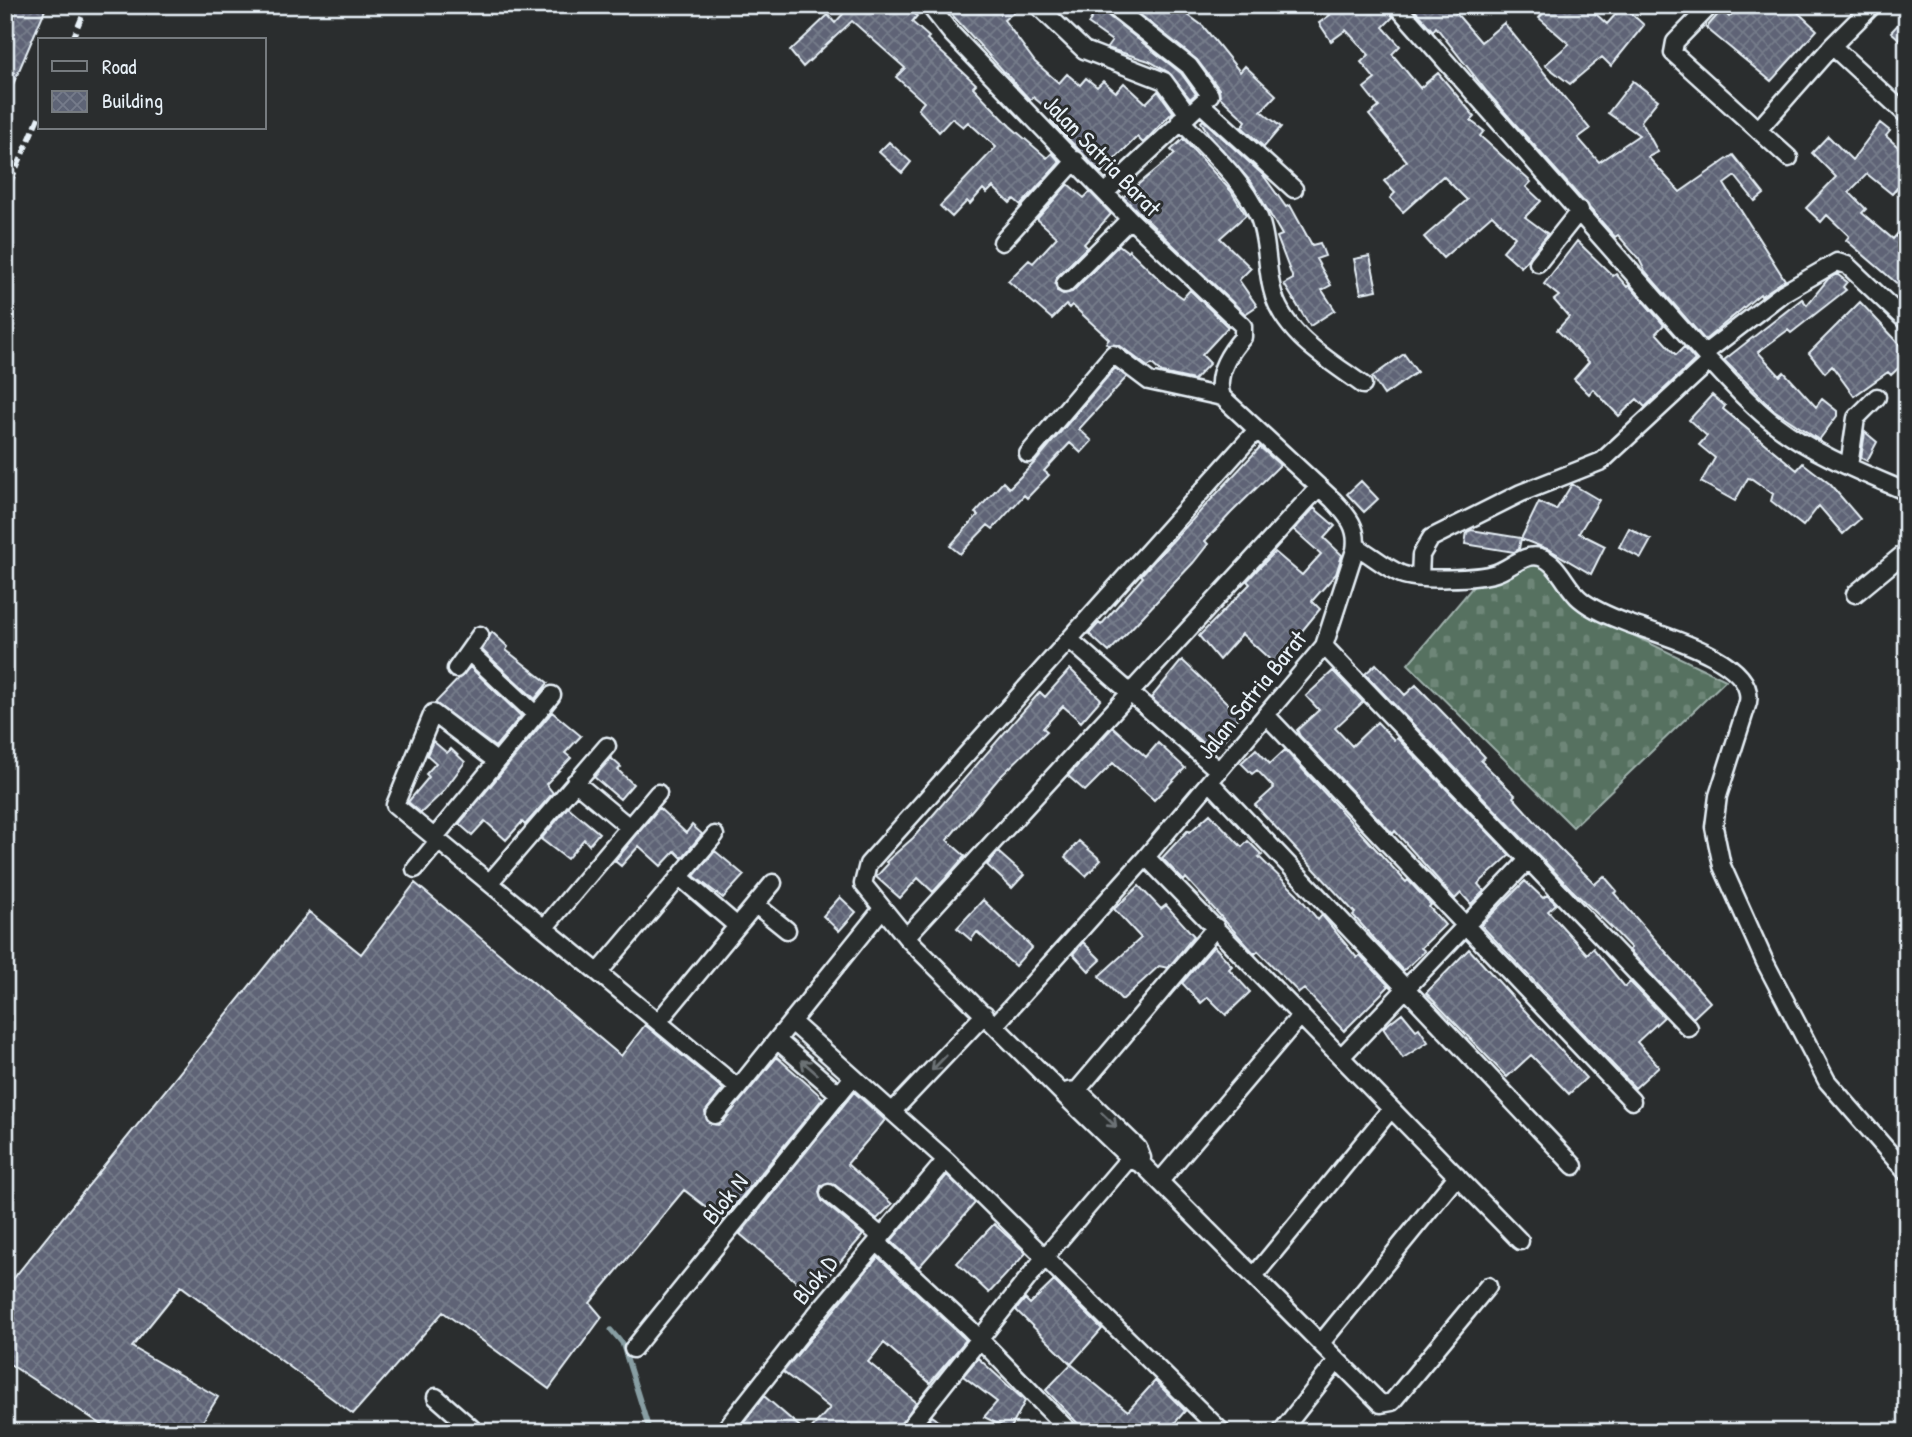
<svg xmlns="http://www.w3.org/2000/svg" width="1912" height="1437" font-family="'Patrick Hand',sans-serif">
<style>
.cemetery{fill:url(#cemetery-stones);stroke:#9fb1ac;stroke-width:2}
.lines{fill:none;stroke-linecap:round;stroke-linejoin:round}
.stream{stroke:#889ea3;stroke-width:5}
.building{fill:url(#building-cross-hatch);stroke:#e8f1f8;stroke-width:2}
.street-casing{stroke:#e8f1f8;stroke-width:21}
.street{stroke:#2a2d2e;stroke-width:16}
.rail{stroke:#e8f1f8;stroke-width:5;stroke-dasharray:10 5;stroke-linecap:butt}
.oneway{stroke:#6c7275}
.labels{text-anchor:middle;stroke-width:6;stroke-linejoin:round;paint-order:stroke}
.street-label{font-size:24px;fill:#e8f1f8;stroke:#2a2d2e}
</style>
<defs>
<pattern id="cemetery-stones" width="16" height="16" patternUnits="userSpaceOnUse" patternTransform="scale(1.75)"><rect width="16" height="16" fill="#567160"/><path d="M2 7V4a2 2 0 0 1 4 0v3zM10 15v-3a2 2 0 0 1 4 0v3z" fill="#6e8678"/></pattern>
<pattern id="building-cross-hatch" width="8" height="8" patternUnits="userSpaceOnUse" patternTransform="scale(1.75)"><rect width="8" height="8" fill="#5e6476"/><path d="M0 0l8 8M0 8l8-8" fill="none" stroke="#757b8a"/></pattern>
</defs>
<rect width="100%" height="100%" fill="#2a2d2e"/>
<filter id="ink" filterUnits="userSpaceOnUse"><feTurbulence type="fractalNoise" baseFrequency=".0143" numOctaves="2"/><feDisplacementMap in="SourceGraphic" scale="14" xChannelSelector="R" yChannelSelector="G"/><feConvolveMatrix kernelMatrix="1 2 1 2 8 2 1 2 1" color-interpolation-filters="sRGB"/></filter>
<g filter="url(#ink)">
<!-- cemetery -->
<path class="cemetery" d="M1533,564L1545,569L1564,594L1589,614L1726,680L1573,827L1408,664L1476,583Z"/>
<g class="lines">
<!-- stream -->
<path class="stream" d="M611,1330L622,1343L650,1432"/>
</g>
<!-- building -->
<path class="building" d="M5,5H47L5,103Z
M851,5H905L917,16L912,22L929,37L927,39L976,84L973,87L1010,126L1047,158L1052,153L1060,162L1021,205L1014,199L1010,203L993,187L987,193L983,189L970,204L967,201L952,217L940,206L996,147L968,122L963,127L952,118L939,132L918,109L924,102L896,77L905,68L852,21L803,67L790,51L828,15L835,23Z
M943,5H1023L1004,20L1035,62L1059,83L1067,74L1080,85L1086,78L1097,87L1103,81L1116,92L1124,83L1146,103L1158,91L1173,112L1143,143L1137,137L1101,173L1051,121L1055,115L1033,97L1030,100Z
M1100,5L1105,13L1181,73L1196,94L1190,99L1168,72L1149,61L1107,48L1112,41L1088,24Z
M1128,5H1189L1184,12L1203,26L1240,72L1245,66L1276,95L1261,111L1281,127L1264,147L1242,127L1246,121L1220,97L1219,89L1197,60Z
M1323,5H1386L1393,17L1383,27L1400,46L1392,54L1420,88L1438,73L1475,117L1471,121L1484,131L1480,136L1531,182L1526,187L1541,201L1525,217L1548,234L1521,267L1503,251L1515,237L1492,215L1443,258L1424,237L1467,200L1443,176L1403,212L1390,198L1395,193L1384,181L1407,161L1369,115L1379,107L1364,88L1375,79L1361,62L1369,55L1346,30L1331,41L1319,23L1330,15Z
M1410,5H1449L1481,42L1504,23L1590,129L1578,138L1599,162L1639,135L1608,113L1633,81L1658,100L1641,121L1658,152L1648,157L1680,192L1733,155L1764,194L1755,201L1735,176L1724,184L1785,280L1761,296L1760,294L1705,340L1645,271L1639,259L1618,235L1615,237L1487,92L1436,27L1433,31Z
M1550,5H1586L1607,24L1623,6L1644,25L1611,66L1602,57L1570,84L1545,65L1569,44L1539,18Z
M1740,5H1790L1817,30L1771,81L1706,28L1722,10L1729,17Z
M1907,15V46L1891,32Z
M1203,120L1263,175L1286,207L1290,205L1312,245L1320,243L1325,256L1316,259L1331,285L1322,290L1335,310L1310,326L1284,284L1293,279L1277,237L1282,235L1252,183L1210,136L1201,122Z
M1880,123L1890,131L1886,136L1907,155V176L1892,194L1867,174L1849,192L1866,209L1862,213L1893,239L1907,223V292L1846,240L1849,236L1827,215L1821,222L1806,208L1836,177L1812,153L1828,136L1852,160Z
M1183,139L1231,191L1246,215L1220,238L1251,268L1239,280L1257,306L1245,314L1123,197L1175,154L1171,150Z
M889,142L911,162L902,173L879,152Z
M1068,184L1084,198L1090,192L1111,214L1084,244L1087,247L1057,277V291L1063,294L1072,292L1119,245L1128,252L1129,250L1166,286L1183,298L1190,290L1228,327L1202,355L1210,363L1194,380L1162,373L1152,364L1148,367L1119,345H1108L1106,343L1109,339L1072,305L1069,308L1066,305L1052,319L1008,281L1029,260L1033,263L1057,237L1037,219Z
M1577,241L1613,276L1616,274L1627,287L1629,285L1664,325L1656,333L1676,355L1684,347L1695,360L1645,407L1637,399L1619,416L1593,389L1589,394L1574,379L1589,362L1557,330L1569,317L1554,300L1559,296L1544,284Z
M1370,256L1377,290L1361,293L1354,259Z
M1837,274L1847,282L1843,287L1846,290L1791,333L1788,330L1758,352L1780,376L1784,372L1816,407L1822,399L1837,411V416L1819,440L1774,410L1724,360L1802,299L1807,305L1828,279Z
M1860,302L1895,339L1907,353V360L1891,375L1888,372L1854,396L1832,366L1825,373L1809,353Z
M1404,354L1417,372L1384,395L1372,377Z
M1115,368L1127,377L1079,429L1092,441L1081,453L1070,443L1044,471L1049,475L1027,498L1024,495L993,529L988,525L960,554L950,546L978,515L975,513L1003,482L1009,488L1036,461Z
M1712,395L1725,406L1723,409L1797,470L1803,463L1830,484L1860,519L1843,534L1819,506L1803,526L1771,501L1773,494L1752,479L1748,478L1735,501L1701,482L1715,458L1699,445L1707,436L1689,420Z
M1865,432L1877,442L1867,461L1861,458Z
M1260,447L1280,465L1231,513L1205,541L1208,544L1193,563L1109,652L1089,634L1099,623L1101,625L1143,577L1141,575Z
M1361,481L1378,499L1364,512L1347,494Z
M1572,484L1599,500L1579,533L1605,546L1591,574L1550,550L1521,539L1539,502L1556,510Z
M1314,508L1335,526L1324,538L1342,555L1336,574L1312,601L1320,609L1275,664L1242,634L1219,660L1199,636L1250,584L1247,581L1257,570L1275,552L1302,575L1321,554L1294,530Z
M1629,528L1651,540L1641,558L1619,547Z
M1471,530L1521,538L1519,549L1514,552L1465,544L1467,532Z
M492,632L508,647L506,650L548,683L535,699L482,650Z
M1182,660L1240,715L1225,732L1228,735L1213,752L1151,698Z
M1376,664L1405,695L1416,685L1451,721L1485,757L1481,761L1515,795L1513,797L1557,846L1595,884L1604,876L1617,891L1614,893L1710,1002L1693,1018L1629,950L1631,948L1611,927L1571,889L1365,674Z
M470,667L521,716L495,747L435,703Z
M1070,669L1101,699L1081,722L1063,706L1043,728L1047,731L999,778L947,840L965,856L945,879L933,892L918,878L900,898L876,877L888,864L886,862L913,838L1040,692L1045,697Z
M1333,671L1363,702L1335,728L1352,746L1377,722L1394,740L1397,738L1510,855L1478,884L1484,891L1471,904L1461,893L1455,899L1395,831L1393,834L1300,736L1297,730L1319,710L1306,696Z
M552,712L581,736L565,753L571,758L546,784L553,793L525,825L522,822L506,840L485,821L472,835L459,824Z
M1113,727L1146,757L1158,743L1185,768L1154,800L1113,763L1085,791L1068,776Z
M433,741L447,753L451,749L465,762L442,793L421,813L408,802L429,777L426,774L436,763L427,755Z
M1256,749L1270,764L1285,750L1406,882L1408,880L1431,905L1429,907L1445,925L1421,948L1425,951L1403,971L1353,915L1355,913L1255,805L1274,788L1257,770L1252,774L1241,763Z
M611,758L621,767L618,770L633,784L620,799L594,777Z
M568,807L599,833L589,845L584,839L567,859L541,839Z
M659,808L686,833L692,825L702,834L682,858L675,851L661,866L639,846L621,866L615,861Z
M1210,814L1242,847L1248,841L1262,855L1259,857L1297,894L1318,920L1322,915L1357,958L1360,955L1389,986L1344,1031L1304,989L1299,993L1258,951L1255,954L1186,878L1184,881L1162,858L1188,830L1190,832Z
M1079,841L1101,860L1086,876L1065,857Z
M715,851L744,875L723,898L694,876Z
M998,852L1024,875L1012,888L987,865Z
M1525,881L1543,898L1547,895L1556,904L1548,911L1587,954L1593,948L1625,987L1630,982L1664,1017L1637,1042L1659,1066L1635,1088L1481,925Z
M415,883L621,1056L645,1025L723,1089L705,1112L709,1123L718,1125L723,1122L777,1057L823,1098L723,1220L684,1190L590,1303L602,1317L549,1389L443,1312L353,1414L181,1286L132,1347L218,1397L196,1432H113L5,1361V1289L309,912L361,954Z
M1139,886L1161,909L1166,905L1194,936L1168,968L1159,966L1122,1000L1099,976L1141,938L1114,909Z
M840,897L856,912L839,931L823,916Z
M983,900L1032,947L1015,966L977,932L971,940L957,928Z
M1083,942L1101,960L1089,971L1073,954Z
M1214,946L1232,966L1229,969L1250,992L1226,1015L1208,997L1201,1003L1182,983Z
M1469,949L1586,1078L1569,1094L1531,1055L1507,1077L1426,993Z
M1402,1013L1416,1030L1419,1028L1428,1042L1403,1058L1383,1028Z
M854,1092L885,1120L847,1164L892,1204L877,1219L835,1185L821,1186L819,1192L822,1201L863,1235L812,1295L740,1234Z
M947,1175L975,1203L919,1267L891,1241Z
M994,1224L1026,1253L989,1293L957,1263Z
M878,1257L966,1340L930,1383L884,1343L868,1362L916,1402L896,1432H808L830,1408L783,1372Z
M1054,1281L1102,1329L1071,1364L1016,1310L1025,1299L1030,1304Z
M978,1358L1025,1401L1010,1430L984,1417L997,1402L963,1376Z
M1071,1364L1128,1411L1155,1381L1185,1411L1167,1432H1086L1046,1390Z
M764,1396L806,1432H737Z
M932,1416L935,1418L951,1432H920Z"/>
<g class="lines">
<defs>
<path id="street" d="M929,5L952,34L1130,219L1243,326V337C1229,353 1214,375 1222,397L1333,500C1348,516 1359,528 1355,550L1324,646L1146,857L996,1024
M1037,5L1084,50L1164,81L1188,114
M1396,5L1710,361C1731,383 1752,407 1776,425C1814,454 1863,473 1907,492
M1711,5L1675,42L1673,53L1789,158
M1832,46L1907,115
M1202,105L1294,189
M1180,120C1207,149 1242,178 1258,215C1268,238 1266,266 1272,289C1282,334 1329,360 1363,385
M1758,130L1832,46L1873,5
M1106,192L1210,95L1189,66L1111,5
M1002,242L1076,160
M1538,263L1580,210
M1065,284L1130,219
M1705,353L1783,293L1837,262L1847,265L1907,322
M1256,431L868,864L863,884L906,937L1069,1100L1129,1158L1144,1166L1381,1404L1392,1402L1488,1286
M1028,454L1113,354L1149,381L1222,397
M1849,466L1856,418L1877,397
M1356,546C1370,554 1386,568 1401,574C1419,581 1478,579 1496,573C1511,568 1524,553 1540,557C1558,562 1566,587 1580,599C1593,610 1611,617 1627,623C1657,634 1756,659 1748,702L1718,796L1714,827L1722,866L1765,962L1827,1081L1907,1173
M1420,577L1421,555L1431,538L1521,493L1602,461L1710,361
M1855,594L1907,551
M1070,640L1219,771
M1324,646L1689,1028
M469,652L535,714
M456,669L480,635
M1267,716L1632,1101
M496,761L433,713L395,805L738,1088L882,909
M575,782L629,827
M1210,782L1574,1166
M434,838L552,695
M1146,857L1520,1241
M415,869L438,841
M681,878L737,926
M490,882L607,746
M756,905L787,930
M545,927L658,793
M906,937L1319,487
M599,972L715,835
M658,1022L773,883
M793,1023L946,1160L1222,1432
M778,1041L839,1094
M1341,1057L1528,860
M1068,1091L1078,1090L1138,1148L1142,1158
M1069,1100L1216,927
M893,1111L985,1014
M715,1115L738,1088
M1160,1181L1301,1015
M829,1193L876,1232L882,1247L969,1328L1070,1432
M1254,1276L1391,1109
M1321,1343L1457,1176
M633,1349L853,1077
M436,1397L476,1432
M723,1432L817,1313L946,1160
M906,1432L1044,1258L1138,1148
M1281,1432L1337,1361"/>
</defs>
<!-- street casing -->
<use href="#street" class="street-casing"/>
<!-- street -->
<use href="#street" class="street"/>
<!-- rail -->
<path class="rail" d="M72,40L87,5
M5,195L40,114"/>
</g>
<!-- one-way arrows -->
<defs><path id="oneway-shaft" d="M-6 0H5M1.5-3L5.5 0L1.5 3" fill="none" stroke-width="1.6" stroke-linecap="round" stroke-linejoin="round" transform="scale(1.75)"/></defs>
<g class="oneway">
<use href="#oneway-shaft" transform="translate(939 1063) rotate(134)"/>
<use href="#oneway-shaft" transform="translate(809 1067) rotate(-139)"/>
<use href="#oneway-shaft" transform="translate(1109 1120) rotate(44)"/>
</g>
</g>
<g class="labels">
<!-- street labels -->
<g class="street-label">
<text transform="translate(1102 156) rotate(46)" y="8">Jalan Satria Barat</text>
<text transform="translate(1252 695) rotate(-51)" y="8">Jalan Satria Barat</text>
<text transform="translate(725 1199) rotate(-51)" y="8">Blok N</text>
<text transform="translate(815 1280) rotate(-50)" y="8">Blok D</text>
</g>
</g>
<!-- margin -->
<rect width="1912" height="1437" fill="none" stroke="#2a2d2e" stroke-width="28"/>
<rect x="14" y="14" width="1884" height="1409" fill="none" stroke="#e8f1f8" stroke-width="2.5" filter="url(#ink)"/>
<!-- legend -->
<rect x="38" y="38" width="228" height="91" fill="#2a2d2e" stroke="#767b7f" stroke-width="2"/>
<rect x="52" y="61" width="35" height="10" fill="#2a2d2e" stroke="#767b7f" stroke-width="2"/>
<text x="102" y="74" font-size="21" fill="#e8f1f8">Road</text>
<rect x="52" y="91" width="35" height="21" fill="url(#building-cross-hatch)" stroke="#767b7f" stroke-width="2"/>
<text x="102" y="108" font-size="21" fill="#e8f1f8">Building</text>
</svg>
